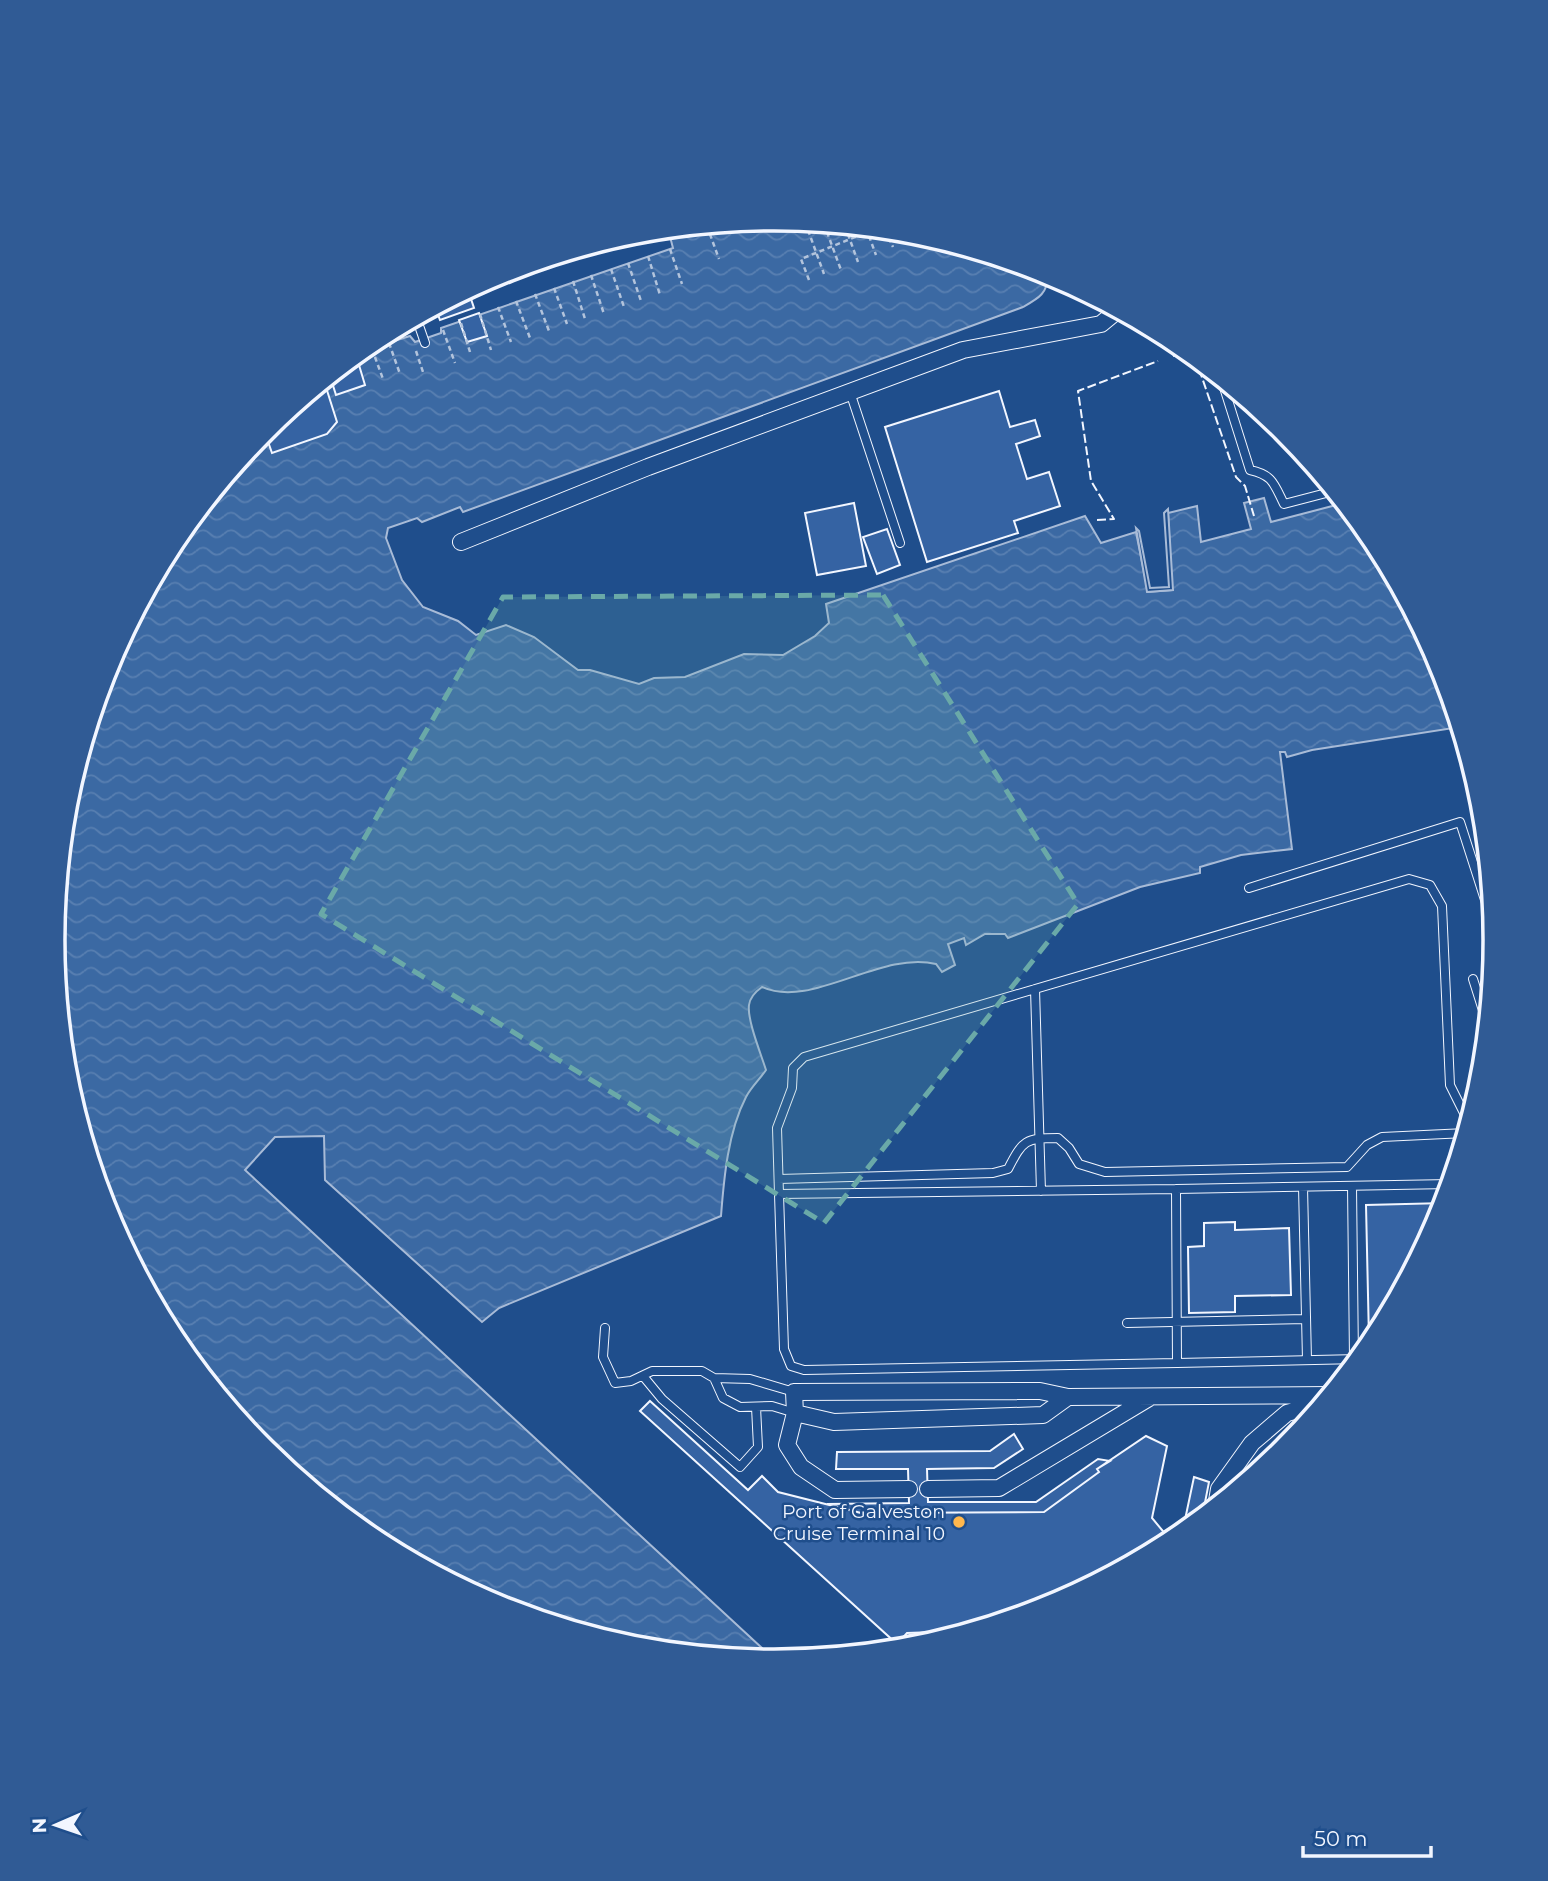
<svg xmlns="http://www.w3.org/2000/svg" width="1548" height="1881" font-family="Montserrat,sans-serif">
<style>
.water{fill:url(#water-waves);stroke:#a8bbd7;stroke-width:2}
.pier{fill:#1f4e8c;stroke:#a8bbd7;stroke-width:2}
.building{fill:#3563a3;stroke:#f2f6ff;stroke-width:2}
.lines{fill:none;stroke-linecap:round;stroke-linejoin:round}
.service-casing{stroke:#f2f6ff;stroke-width:10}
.minor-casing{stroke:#f2f6ff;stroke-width:18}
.path{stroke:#b3c4dc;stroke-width:2.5;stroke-dasharray:5 3.5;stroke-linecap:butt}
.service{stroke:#1f4e8c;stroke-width:8}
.minor{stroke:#1f4e8c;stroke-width:16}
.fence{stroke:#f2f6ff;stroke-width:2;stroke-dasharray:9 3.5;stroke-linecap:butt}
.marked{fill:#6aa9a8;fill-opacity:0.2;stroke:#6aa9a8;stroke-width:5;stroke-dasharray:14 9;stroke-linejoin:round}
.poi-dot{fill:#ffb74d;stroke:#1f4e8c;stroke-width:2.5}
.labels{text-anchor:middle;stroke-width:5;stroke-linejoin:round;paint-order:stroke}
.poi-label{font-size:19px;fill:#f2f6ff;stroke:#1f4e8c;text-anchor:end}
.rim{fill:none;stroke:#f2f6ff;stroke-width:3.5}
</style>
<defs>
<pattern id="water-waves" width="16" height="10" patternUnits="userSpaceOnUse" patternTransform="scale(1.75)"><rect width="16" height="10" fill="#3b69a3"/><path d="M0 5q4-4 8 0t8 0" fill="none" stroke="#587fb1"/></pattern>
</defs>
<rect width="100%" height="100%" fill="#1f4e8c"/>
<!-- water -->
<path class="water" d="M774,219L915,233L1049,274C1047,294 1039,298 1023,307L463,512L460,507L422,522L417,518L388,528L386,538L402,580L423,607L458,621L476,635L506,625L534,637L578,670H590L639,684L654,678L685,677L744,654L783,655L815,636L829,623L826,604L1085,516L1101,543L1136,532L1148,592L1172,590L1168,513L1197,506L1201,542L1251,529L1244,503L1264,498L1271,522L1344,503L1374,540L1441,665L1460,727L1312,750L1287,757L1285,752H1280L1292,849L1241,855L1200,867V873L1140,887L1008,938L1005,934H985L966,945L964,938L948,944L955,965L942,972L936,964C881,950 811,1010 762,987C755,992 750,997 749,1005C747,1020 761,1054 766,1070C760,1079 751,1087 746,1097C728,1132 724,1177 721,1216L499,1308L482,1322L325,1180L324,1136L275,1137L245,1170L777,1662H774L633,1648L498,1607L373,1540L264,1450L174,1341L107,1216L66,1081L53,941L66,799L108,664L174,539L264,430L359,352L410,336L415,342L441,333V328L673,248L668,229Z"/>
<!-- pier -->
<path class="pier" d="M1168,509L1173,590L1147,592L1136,528L1139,531L1150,588L1169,587L1164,513Z"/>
<!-- building -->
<path class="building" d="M468,290L474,308L440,320L435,307Z
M479,313L487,336L467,342L459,320Z
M356,355L365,385L336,395L330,376Z
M324,381L337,422L327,434L272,453L264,430Z
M999,391L1010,427L1035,420L1040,436L1016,444L1027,479L1049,472L1060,506L1014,521L1018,533L927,562L885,427Z
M854,503L866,566L817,575L805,513Z
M887,529L900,565L877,574L863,537Z
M1445,1203L1440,1217L1375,1339L1369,1340L1366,1205Z
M1235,1222V1230L1289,1228L1291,1295L1235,1296V1312L1189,1313L1188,1247L1204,1246V1223Z
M650,1401L748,1490L762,1476L778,1492L861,1513L1044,1512L1099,1472L1097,1469L1146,1436L1167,1446L1152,1518L1172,1542L1050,1607L961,1634L962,1631L907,1633L897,1644L640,1411Z
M1014,1434L1023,1449L994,1468L927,1469L928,1502H1036L1098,1459L1110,1461L1097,1469L1099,1472L1044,1512L861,1513L827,1504L909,1503L908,1469H836L837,1452L990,1451Z
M1194,1477L1209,1482L1202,1518L1172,1542L1166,1532L1182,1534Z"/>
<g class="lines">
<defs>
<path id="service" d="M416,317L425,343
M1221,378L1250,470C1273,475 1274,484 1284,504L1334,491
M850,392L900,543
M1249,888L1460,822L1495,931
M1473,979L1487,1023
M1035,989L1041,1191
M779,1179L993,1173L1008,1169C1023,1140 1025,1138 1058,1138L1069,1148L1079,1164L1105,1172L1347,1167L1367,1145L1382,1137L1466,1133
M1352,1186L1354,1359
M1303,1187L1307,1360
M1176,1189L779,1194L784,1349L791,1366L804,1370L1177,1363
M779,1194L777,1128L792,1088L793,1068L804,1057L1409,879L1430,885L1442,906L1450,1085L1469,1123
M1127,1323L1306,1319
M605,1328L603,1357L615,1383L631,1381L652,1371H702L714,1378L750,1379L794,1392
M1359,1359L1177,1363L1176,1189L1450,1184
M643,1376L662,1399L740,1467L758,1447L756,1407
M714,1378L723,1398L740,1407L772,1406L795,1413"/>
<path id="minor" d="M461,542L648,467L963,350L1101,324L1118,310
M795,1413L834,1422L1043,1415L1068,1397
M909,1489L835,1490L801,1467L787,1445L795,1413L794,1392L1040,1391L1068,1397L1330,1395
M928,1489L999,1488L1149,1398
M1216,1507L1219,1489L1252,1443L1287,1413L1323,1403"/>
</defs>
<!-- service casing -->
<use href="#service" class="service-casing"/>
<!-- minor casing -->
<use href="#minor" class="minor-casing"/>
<!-- path -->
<path class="path" d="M824,224L841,270
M707,226L719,259
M845,226L858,262
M687,228L690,236
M866,228L876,255
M808,230L824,274
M885,230L893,247
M906,232L909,241
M670,249L682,284
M648,256L660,295
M628,263L641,301
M611,269L624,307
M591,275L604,314
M809,280L801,259L875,229
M573,281L585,319
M554,288L567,324
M535,294L549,331
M516,301L530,338
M498,307L511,342
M480,314L491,350
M461,323L470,352
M443,330L455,363
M389,343L400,374
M372,349L383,379
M416,351L424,375"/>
<!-- service -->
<use href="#service" class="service"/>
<!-- minor -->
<use href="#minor" class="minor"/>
<!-- fence -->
<path class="fence" d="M1173,356L1187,351
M1195,357L1236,477L1245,486L1254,516
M1097,520L1114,519L1091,481L1078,391L1158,361"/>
</g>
<!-- marked area -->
<path class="marked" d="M883,595L1078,904L824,1223L321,914L503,597Z"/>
<!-- markers -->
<circle class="poi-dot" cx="959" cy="1522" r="7"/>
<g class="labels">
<!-- poi labels -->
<g class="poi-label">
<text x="945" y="1518">Port of Galveston<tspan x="945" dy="22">Cruise Terminal 10</tspan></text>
</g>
</g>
<!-- crop -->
<path d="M0 0H1548V1881H0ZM65 940a709 709 0 1 1 1418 0a709 709 0 1 1-1418 0Z" fill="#305b95" fill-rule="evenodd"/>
<path class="rim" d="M65 940a709 709 0 1 1 1418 0a709 709 0 1 1-1418 0Z"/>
<!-- north arrow -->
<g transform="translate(56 1825) rotate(268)" stroke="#1f4e8c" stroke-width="5" paint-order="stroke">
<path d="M0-5L12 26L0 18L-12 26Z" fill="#f2f6ff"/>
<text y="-10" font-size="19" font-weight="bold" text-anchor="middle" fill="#f2f6ff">N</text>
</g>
<!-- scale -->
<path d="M1303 1846v10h128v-10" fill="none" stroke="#f2f6ff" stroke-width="3.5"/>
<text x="1314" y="1846" font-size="21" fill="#f2f6ff" stroke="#1f4e8c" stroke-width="5" paint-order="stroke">50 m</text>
</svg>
